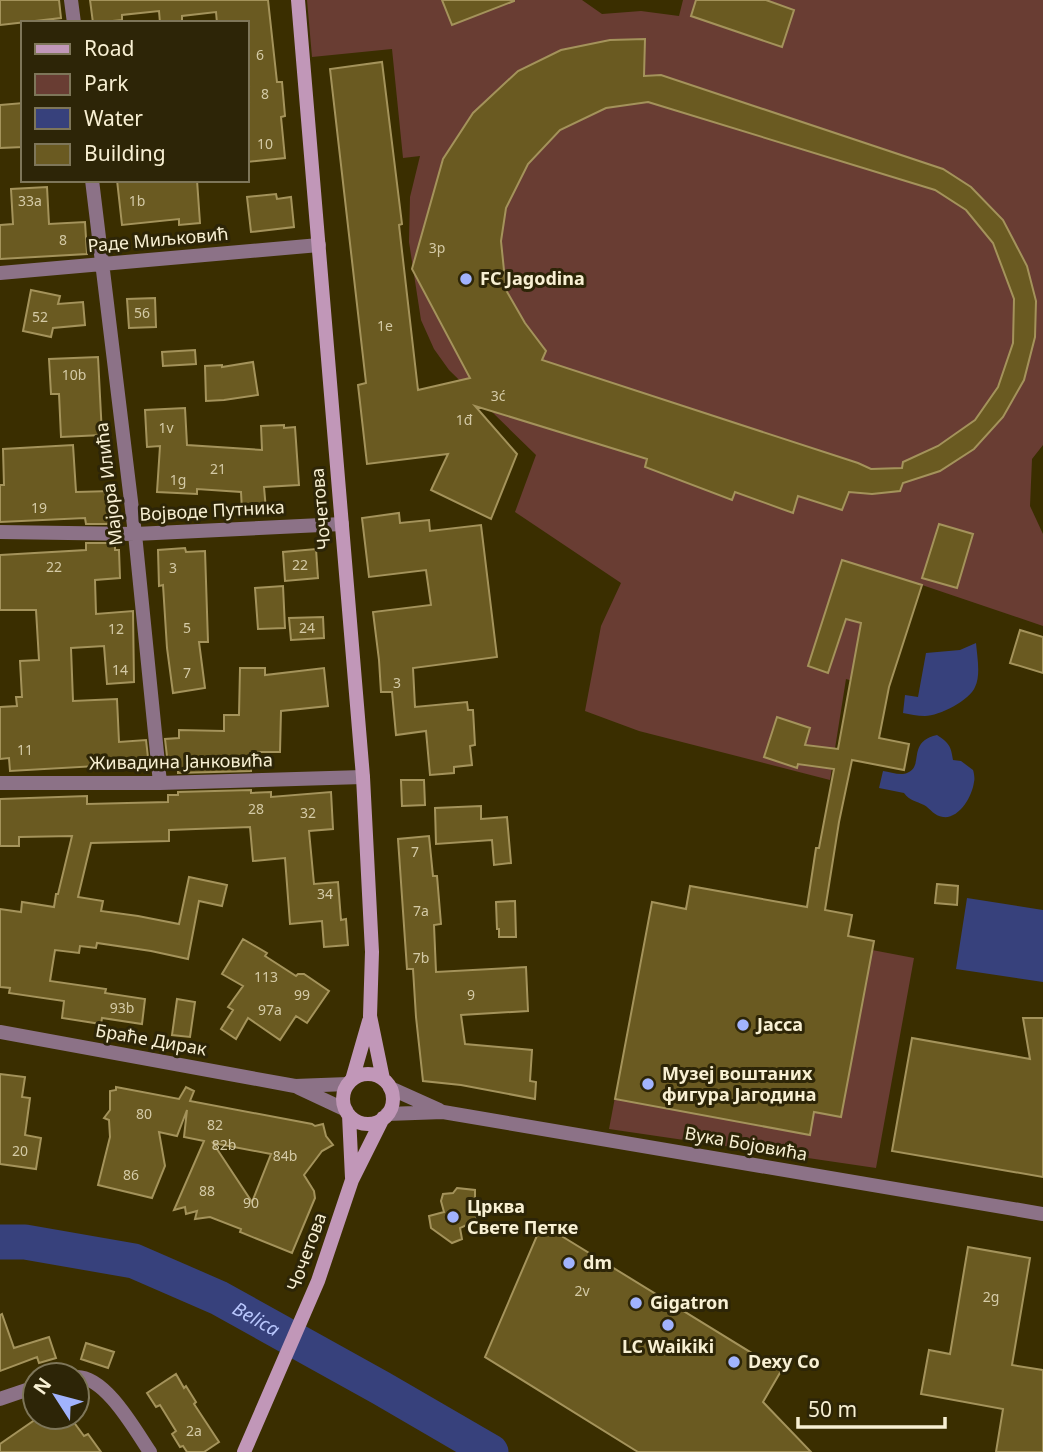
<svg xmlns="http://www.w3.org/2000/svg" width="1043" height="1452" font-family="'Noto Sans',sans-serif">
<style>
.green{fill:#693d33}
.water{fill:#37417c}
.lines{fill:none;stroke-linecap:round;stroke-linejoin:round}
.river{stroke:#37417c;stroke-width:35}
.building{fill:#6a5a21;stroke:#a4935b;stroke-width:2;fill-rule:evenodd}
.street{stroke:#8c7287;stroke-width:14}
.secondary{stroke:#c197b8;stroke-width:14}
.poi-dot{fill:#a1b3fd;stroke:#2d2507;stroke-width:2.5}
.labels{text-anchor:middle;stroke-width:6;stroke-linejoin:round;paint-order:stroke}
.number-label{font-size:14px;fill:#d4caa6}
.street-label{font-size:18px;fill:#f8f0d3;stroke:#2d2507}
.poi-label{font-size:18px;font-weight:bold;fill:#f8f0d3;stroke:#2d2507;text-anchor:start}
.water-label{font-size:19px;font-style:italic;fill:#b9c7fd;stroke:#2d2507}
</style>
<rect width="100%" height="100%" fill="#3a2e00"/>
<!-- green -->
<path class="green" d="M307,0H582L602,14L641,11L679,16L683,0H1043V445L1032,459L1030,506L1043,534V626L922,585L888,691L846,679L830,780L639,731L585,711L601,626L621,583L515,512L536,455L449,370L434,349L421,320L409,242L410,197L420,156L403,158L392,49L312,57Z
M690,886L852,915L849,936L872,950L914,958L876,1168L609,1129L652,902L685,909Z"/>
<!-- water -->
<path class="water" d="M976,643C977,656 981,675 975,687C970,700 939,716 925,716C917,716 910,714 903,713L905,695L918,697L926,653L960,650Z
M937,735C949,743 951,746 953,760L961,761L973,770C974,773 975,779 974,782C972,797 959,819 943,817C934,816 931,809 924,805C916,801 910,801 904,793L879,788L883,771C890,772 901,776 907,773C925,766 906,742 937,735Z
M967,898L1043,910V982L956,969Z"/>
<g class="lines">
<!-- river -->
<path class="river" id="s1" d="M0,1242H25L134,1261L219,1298L381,1388L491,1452"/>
</g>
<!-- building -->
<path class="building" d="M0,0H59L61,18L0,25Z
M90,0H268L277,82H282L285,116L281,117L285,158L247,162V102H249L247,86H249L247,63V23H217L216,12L182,16V23H160L159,11L122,15V20L93,23Z
M442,0H514V1L452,25Z
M696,0H766L794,10L782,47L691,16Z
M645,39L644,76L661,75L943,169L971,187L1003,220L1027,266L1036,301L1035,337L1024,380L1003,417L974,449L940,471L903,483L900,491L872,494L849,492L842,510L798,496L793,513L735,492L732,500L645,467L647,459L475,406L517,454L491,519L431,490L448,454L367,464L358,385L366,383L330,69L382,62L402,224L399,225L418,390L470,378L412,269L443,159L473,113L518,71L561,50L610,40ZM648,102L935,190L966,210L993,243L1014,299L1013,343L998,387L975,420L938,446L903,462L902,468L871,469L858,463L542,360L546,351L525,323L506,290L501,241L506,208L528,164L560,130L606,108Z
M23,103V147L0,148V105Z
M117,180H197L200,223L179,225V219L122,225Z
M47,187L49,224L85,222L87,254L0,259V225L13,224L11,189Z
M276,194L277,199L291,197L294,227L251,232L247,197Z
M31,290L60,296L58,304L83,302L85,325L53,328L51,337L23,331Z
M155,298L156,327L129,328L127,299Z
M195,350L196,364L163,366L162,352Z
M98,357L102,435L61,437L59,394H51L49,359Z
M253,362L258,395L224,400L206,401L205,366L222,365V367Z
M185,408L187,445L262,450L261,426L284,425V428L295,427L299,485L264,487L266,510L242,511L241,492L197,489V494L157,492L160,446L147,447L145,410Z
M73,445L76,492L112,491L114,524H86L85,518L0,522V485H4L3,449Z
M399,513L400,523L429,520L430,531L481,525L497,657L413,668L415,707L467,702L468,710H473L475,745L470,746L472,765L454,767V773L430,775L426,731L396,735L392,692H381L379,660L373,612L431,605L426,570L369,577L362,518Z
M939,524L973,534L957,588L922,578Z
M86,543H115V550H119L120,578L95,580L96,614L133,611L134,682L107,684L104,646L71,648L73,701L117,699L119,742L146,740L149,766L114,768V765L10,771L9,758L0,759V707L17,706L16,697H22L20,661L39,660L36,610H0V555L86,550Z
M185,548L186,552L205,551L208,642H199L205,688L173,693L167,648L163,585L159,586L158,550Z
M316,549L318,578L285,581L283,552Z
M842,560L922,585L889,687L879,738L909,744L904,770L852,760L839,822L825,910L852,915L848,936L874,941L841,1117L814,1112L810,1135L615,1099L652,902L686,909L690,886L807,907L816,848H819L834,769L798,764L797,768L764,757L777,717L810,728L805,745L838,749L861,623L846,619L828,673L808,666Z
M283,586L285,628L258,629L255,588Z
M323,617L324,638L291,640L289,618Z
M1020,630L1043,637V673L1010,663Z
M240,668H265V675L324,668L328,706L281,711L280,752H251V771L178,773V764L168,765L165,739L179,738V730L224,731V715H239Z
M401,780H424L425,805L402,806Z
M251,790V793L271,792V797L331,792L333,829L309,831L314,884L338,882L341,920L346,919L348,945L324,947L322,921L290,924L285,858L253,861L250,827L169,830V841L91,843L78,897L103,901L101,911L138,916L179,924L189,877L227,885L222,906L199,901L188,959L151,951L97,943L96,948L80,946L79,953L55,950L50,981L106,989L105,993L145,999L142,1024L102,1018L101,1024L62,1018L64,1001L9,993L10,988L0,987V909L21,912L22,902L54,907L56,894H58L72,836L19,837V846H0V799L87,796V804L168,802V795H178V792Z
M481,806V819L507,817L511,863L494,865L492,840L436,844L435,808Z
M429,836L433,876H437L441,924L434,925L436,972L526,967L528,1011L461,1015L465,1044L532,1050L530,1081L536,1082L535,1099L461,1085L423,1081L416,1017L413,969H407L398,839Z
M937,884L958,886L957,905L935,903Z
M515,901L516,937H499V929H497L496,902Z
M243,939L267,953L265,956L296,976L298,974H304L329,991L307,1023L296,1016L280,1040L248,1018L236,1039L221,1029L233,1010L228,1007L243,986L222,974Z
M177,999L195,1002L190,1037L172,1035Z
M1023,1018H1043V1177L892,1151L912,1038L1030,1059Z
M0,1074L25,1077L22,1097L30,1098L25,1135L41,1138L36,1169L0,1164Z
M116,1087L179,1099L186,1087L194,1091L190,1101L312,1124L315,1126L323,1124L326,1136L333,1145L322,1151L304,1175L314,1191L315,1198L292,1253L240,1232L241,1229L210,1217L195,1219L197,1211L186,1214L185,1207L174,1210L204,1141L184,1137L187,1110L177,1136L159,1132L165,1166L152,1198L98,1185L110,1137L109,1120L104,1118L110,1110V1091L116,1090ZM213,1143L271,1154L252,1202Z
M457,1188L475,1190V1199L481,1204L476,1210V1218L473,1222L460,1228L462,1239L452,1243L431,1228L429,1216L444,1212L441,1201L443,1194L453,1193Z
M542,1224L781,1371L763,1402L811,1452H638L485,1357Z
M968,1247L1030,1258L1012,1365L1043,1370V1452H996L1003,1409L921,1394L929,1350L950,1354Z
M2,1314L14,1348L49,1337L56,1358L39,1363L37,1357L0,1371V1315Z
M86,1343L114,1352L108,1368L81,1359Z
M176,1374L184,1388L186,1386L196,1402L194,1404L219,1442L204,1452H187L183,1446L180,1447L172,1434L176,1431L160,1405L156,1407L147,1393Z
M39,1417H70L84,1436L88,1434L101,1452H0V1444Z"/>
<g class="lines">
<!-- street -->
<path class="street" d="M71,0L74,23
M92,180L135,534L160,783
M0,273L319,245
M0,532L135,534L342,524
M0,783H160L363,777
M0,1032L295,1086L348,1084
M299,1088L346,1110
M390,1088L439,1110
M387,1114L443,1112L1043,1214
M77,1377C106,1377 135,1430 150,1452
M0,1399L35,1387"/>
<!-- secondary -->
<path class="secondary" d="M298,0L363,777L372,952L370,1016L383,1079
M343 1099a25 25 0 1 1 50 0a25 25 0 1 1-50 0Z
M352,1080L369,1021
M349,1115L352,1178
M244,1452L318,1281L352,1180L383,1118"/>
</g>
<!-- markers -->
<g class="poi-dot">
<circle cx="466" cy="279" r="7"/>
<circle cx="743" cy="1025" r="7"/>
<circle cx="648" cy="1084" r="7"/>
<circle cx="453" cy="1217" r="7"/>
<circle cx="569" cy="1263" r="7"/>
<circle cx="636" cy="1303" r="7"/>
<circle cx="668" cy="1325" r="7"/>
<circle cx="734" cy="1362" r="7"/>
</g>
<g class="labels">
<!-- number labels -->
<g class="number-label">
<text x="260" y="60">6</text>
<text x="265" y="99">8</text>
<text x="265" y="149">10</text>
<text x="30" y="206">33a</text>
<text x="137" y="206">1b</text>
<text x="63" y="245">8</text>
<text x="437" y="253">3p</text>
<text x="142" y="318">56</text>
<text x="40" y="322">52</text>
<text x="385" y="331">1e</text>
<text x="74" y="380">10b</text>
<text x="498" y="401">3ć</text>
<text x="464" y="425">1đ</text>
<text x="166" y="433">1v</text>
<text x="218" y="474">21</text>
<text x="178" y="485">1g</text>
<text x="39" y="513">19</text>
<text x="300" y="570">22</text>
<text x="54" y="572">22</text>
<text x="173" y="573">3</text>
<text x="187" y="633">5</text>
<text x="307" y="633">24</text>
<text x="116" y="634">12</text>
<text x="120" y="675">14</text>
<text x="187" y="678">7</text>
<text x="397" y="688">3</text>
<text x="25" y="755">11</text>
<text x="256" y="814">28</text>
<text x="308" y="818">32</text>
<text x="415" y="857">7</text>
<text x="325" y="899">34</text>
<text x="421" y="916">7a</text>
<text x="421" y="963">7b</text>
<text x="266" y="982">113</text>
<text x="302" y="1000">99</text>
<text x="471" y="1000">9</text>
<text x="122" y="1013">93b</text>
<text x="270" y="1015">97a</text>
<text x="144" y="1119">80</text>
<text x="215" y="1130">82</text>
<text x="224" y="1150">82b</text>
<text x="20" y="1156">20</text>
<text x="285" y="1161">84b</text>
<text x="131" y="1180">86</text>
<text x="207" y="1196">88</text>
<text x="251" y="1208">90</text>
<text x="582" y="1296">2v</text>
<text x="991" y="1302">2g</text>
<text x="194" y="1436">2a</text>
</g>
<!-- street labels -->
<g class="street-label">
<text transform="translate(158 240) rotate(-5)" y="6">Раде Миљковић</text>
<text transform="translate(109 484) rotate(-97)" y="6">Мајора Илића</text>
<text transform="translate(321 509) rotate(-95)" y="6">Чочетова</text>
<text transform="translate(212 511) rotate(-3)" y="6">Војводе Путника</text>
<text transform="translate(181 762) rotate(-1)" y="6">Живадина Јанковића</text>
<text transform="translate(151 1040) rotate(10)" y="6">Браће Дирак</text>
<text transform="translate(746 1144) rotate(10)" y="6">Вука Бојовића</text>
<text transform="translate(307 1252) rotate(-70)" y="6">Чочетова</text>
</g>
<!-- poi labels -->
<g class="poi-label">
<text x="480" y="285">FC Jagodina</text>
<text x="757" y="1031">Јасса</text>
<text x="662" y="1080">Музеј воштаних<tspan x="662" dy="21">фигура Јагодина</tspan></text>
<text x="467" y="1213">Црква<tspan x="467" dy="21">Свете Петке</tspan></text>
<text x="583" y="1269">dm</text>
<text x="650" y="1309">Gigatron</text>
<text x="668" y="1353" text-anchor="middle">LC Waikiki</text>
<text x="748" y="1368">Dexy Co</text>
</g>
<!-- water labels -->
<g class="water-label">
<text dy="7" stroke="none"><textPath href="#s1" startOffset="271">Belica</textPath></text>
</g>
</g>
<!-- legend -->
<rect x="21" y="21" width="228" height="161" fill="#2d2507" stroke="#7e7659" stroke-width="2"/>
<rect x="35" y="44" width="35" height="10" fill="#c197b8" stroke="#7e7659" stroke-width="2"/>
<text x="84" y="56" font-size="21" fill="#f8f0d3">Road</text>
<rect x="35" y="74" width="35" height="21" fill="#693d33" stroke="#7e7659" stroke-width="2"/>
<text x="84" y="91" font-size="21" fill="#f8f0d3">Park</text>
<rect x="35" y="108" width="35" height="21" fill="#37417c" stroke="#7e7659" stroke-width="2"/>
<text x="84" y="126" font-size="21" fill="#f8f0d3">Water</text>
<rect x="35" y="144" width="35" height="21" fill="#6a5a21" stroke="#7e7659" stroke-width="2"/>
<text x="84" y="161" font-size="21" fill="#f8f0d3">Building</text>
<!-- north arrow -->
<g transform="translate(56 1396) rotate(306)"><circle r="33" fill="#2d2507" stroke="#7e7659" stroke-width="2"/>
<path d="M0-5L12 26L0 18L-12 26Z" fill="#a1b3fd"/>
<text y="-10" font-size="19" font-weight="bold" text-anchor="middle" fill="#f8f0d3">N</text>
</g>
<!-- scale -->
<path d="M798 1417v10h147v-10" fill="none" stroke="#f8f0d3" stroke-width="3.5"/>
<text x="808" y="1417" font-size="21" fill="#f8f0d3" stroke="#2d2507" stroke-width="5" paint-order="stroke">50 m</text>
</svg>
